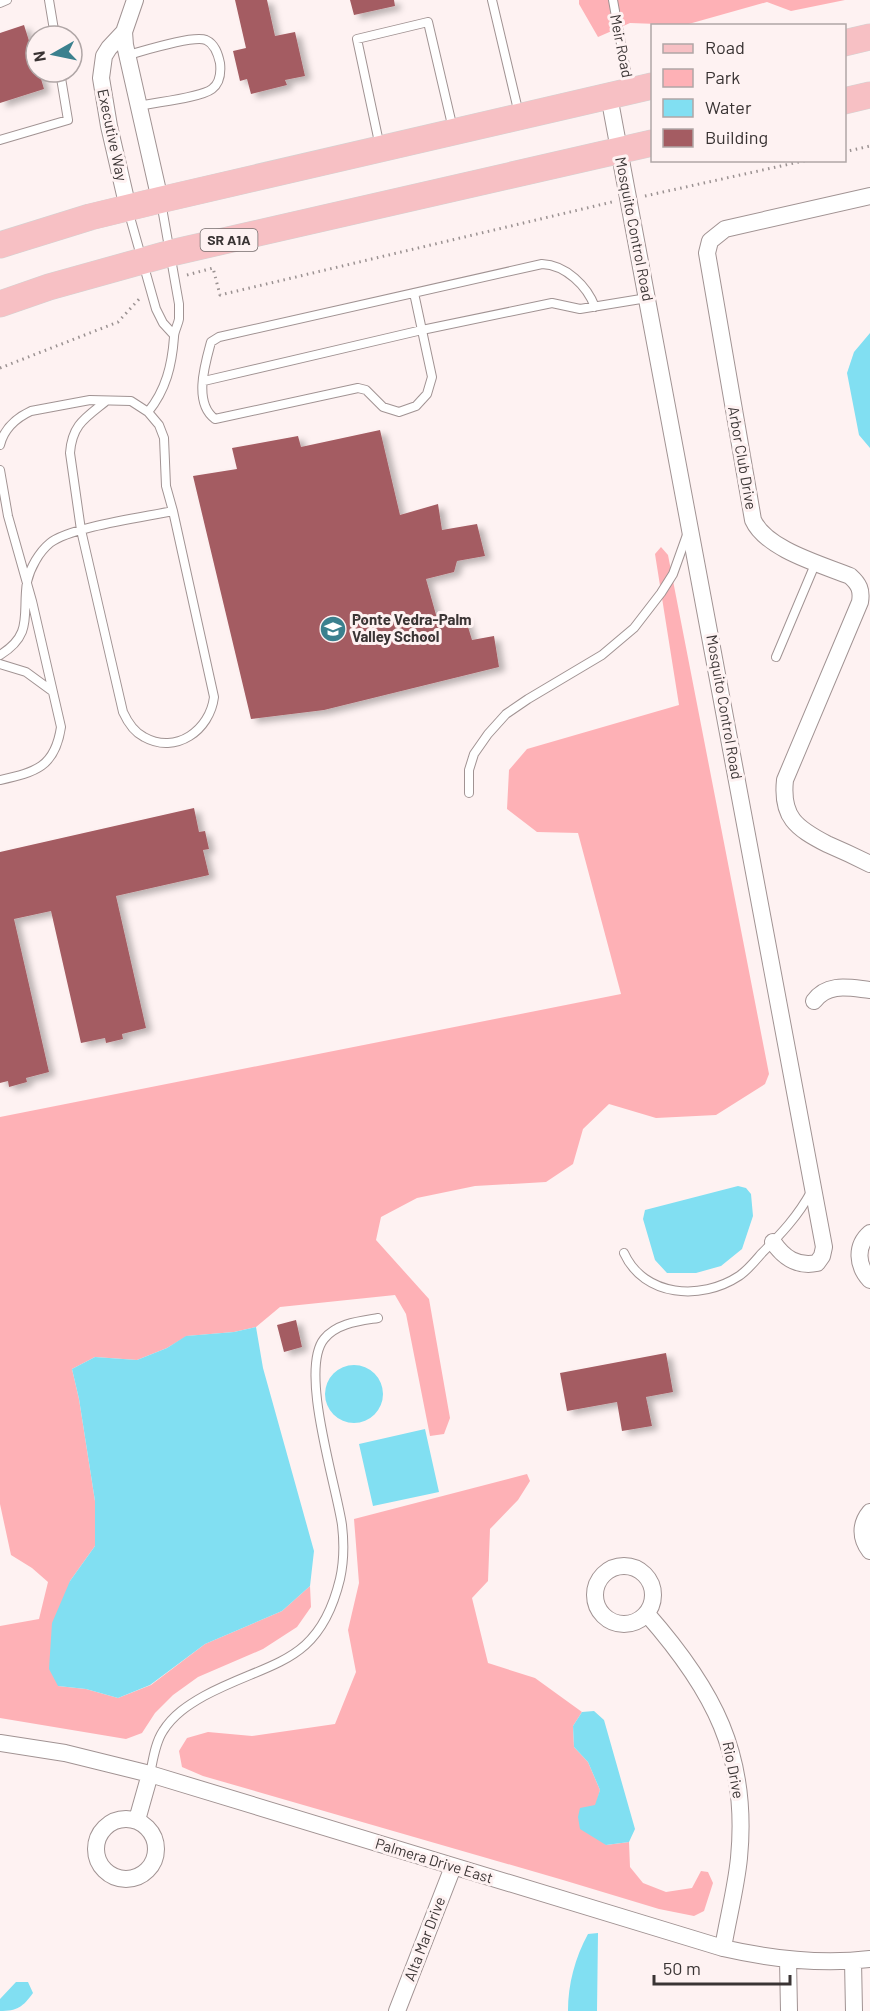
<svg xmlns="http://www.w3.org/2000/svg" width="870" height="2011" font-family="Barlow,sans-serif">
<style>
.green{fill:#feb1b6}
.water{fill:#81dff2}
.building{fill:#a45c62;filter:url(#shadow)}
.lines{fill:none;stroke-linecap:round;stroke-linejoin:round}
.lane-casing{stroke:#a19393;stroke-width:10}
.street-casing{stroke:#a19393;stroke-width:18}
.primary-casing{stroke:#d4d2d2;stroke-width:27}
.path{stroke:#9b9292;stroke-width:3;stroke-dasharray:1.5 4.5;stroke-linecap:butt}
.lane{stroke:#fff;stroke-width:8}
.street{stroke:#fff;stroke-width:16}
.primary{stroke:#f7c0c4;stroke-width:26}
.labels{text-anchor:middle;stroke-width:6;stroke-linejoin:round;paint-order:stroke}
.shield{fill:#fef2f2;stroke:#756d6d;stroke-width:1.5}
.shield-label{font-size:14px;font-weight:bold;fill:#3a3434}
.street-label{font-size:15px;fill:#3a3434;stroke:#fef2f2}
.poi-label{font-size:15px;font-weight:bold;fill:#3a3434;stroke:#fef2f2;text-anchor:start}
</style>
<defs>
<filter id="shadow"><feDropShadow dx="6" dy="4" stdDeviation="3" flood-color="#0004"/></filter>
</defs>
<rect width="100%" height="100%" fill="#fef2f2"/>
<!-- green -->
<path class="green" d="M579,0H845L791,11L767,2L685,25L630,23L598,37L579,4Z
M661,547L668,555L769,1074L765,1084L716,1115L656,1118L609,1104L583,1129L573,1164L546,1182L475,1186L417,1198L381,1217L376,1240L429,1299L450,1418L444,1434L430,1436L406,1314L395,1295L280,1307L256,1327L234,1332L187,1336L167,1348L137,1360L95,1357L72,1369L79,1399L95,1501V1546L70,1581L58,1686L86,1689L118,1698L151,1685L205,1644L282,1611L310,1586L311,1607L297,1627L263,1649L198,1677L173,1695L155,1713L142,1733L126,1739L0,1718V1626L39,1619L48,1582L32,1568L11,1555L0,1504V1117L621,994L578,833L537,832L507,809L509,770L527,749L679,705L655,554Z
M527,1474L530,1481L518,1500L490,1529L488,1581L472,1598L488,1663L535,1678L582,1712L573,1726L574,1747L588,1762L600,1790L596,1805L606,1845L629,1842L630,1867L643,1883L666,1892L692,1888L701,1871L708,1872L713,1883L704,1911L694,1916L659,1909L563,1880L203,1776L182,1767L179,1751L187,1738L208,1732L252,1736L335,1724L356,1672L348,1630L359,1583L354,1519Z"/>
<!-- water -->
<path class="water" d="M870,333V448L859,435L847,373L854,352Z
M738,1186L746,1188L751,1194L753,1216L742,1249L721,1266L696,1273H667L655,1260L643,1219L645,1210Z
M256,1327L263,1368L314,1551L310,1586L282,1611L205,1644L150,1685L118,1698L86,1689L58,1686L49,1669L52,1623L70,1581L95,1546V1501L79,1399L72,1369L95,1357L137,1360L167,1348L186,1336L234,1332Z
M325 1394a29 29 0 1 1 58 0a29 29 0 1 1-58 0Z
M425,1429L439,1492L373,1506L359,1444Z
M594,1711L604,1720L635,1829L629,1842L606,1845L580,1829L578,1817L580,1808L595,1805L600,1790L588,1762L574,1747L573,1726L582,1712Z
M598,1933L597,2011H568C568,1984 575,1958 588,1934Z
M16,1982H28L33,1993C23,2007 17,2011 0,2011V1999Z"/>
<!-- building -->
<path class="building" d="M235,0H267L275,36L295,32L305,76L285,80L287,85L251,94L247,79L240,81L233,51L246,48Z
M350,0H394L395,6L354,15Z
M24,25L36,63V72H39L44,89L0,103V33Z
M380,430L400,515L438,504L442,530L477,524L485,556L457,561L454,572L426,579L438,622L465,617L472,640L494,636L499,667L324,710L251,719L193,476L237,469L232,448L298,436L301,447Z
M194,808L199,832L205,831L209,849L203,850L209,875L116,896L146,1028L122,1034L123,1039L106,1043L105,1038L81,1043L51,911L14,919L49,1072L26,1078L27,1082L9,1087L8,1081L0,1083V852Z
M296,1320L302,1347L284,1352L277,1325Z
M666,1353L673,1392L646,1397L652,1426L622,1431L617,1402L567,1411L560,1373Z"/>
<g class="lines">
<defs>
<path id="lane" d="M49,0L55,36
M492,0L519,114
M613,0L629,88
M0,3L7,0
M128,55C143,51 193,35 206,40C215,44 218,54 220,63C221,72 220,83 212,89C200,98 156,102 139,106
M0,140L68,120L60,72
M380,147L357,39L428,22L453,129
M128,210L156,309L163,323L174,335
M414,293L432,377L427,394L416,406L399,412L383,407L366,390L358,388L215,419C193,403 205,364 211,342L219,337L542,264C566,265 587,286 595,307
M204,381L422,330L552,303L580,309L647,298
M148,412C166,390 172,365 174,337C174,331 178,325 179,319C179,314 179,309 179,304L161,202
M0,445C4,429 16,418 31,411L90,400L131,401L148,412L159,425L164,438L166,486L173,511L214,697C210,730 176,755 144,737C134,732 128,723 123,712L81,530L70,453C72,425 85,418 105,402
M0,470L8,516L32,601L61,727C55,767 36,772 0,780
M0,655C34,634 22,614 27,582C30,568 39,552 50,543C70,527 145,517 173,511
M776,657L816,562
M0,664L26,672L52,691
M469,793V770L474,754L488,734L506,714L528,699L602,655L634,628L661,593L673,574L688,532
M624,1253C644,1297 701,1301 739,1276C748,1270 755,1261 762,1253C781,1234 798,1216 811,1192
M150,1774C153,1760 155,1743 163,1731C173,1715 188,1705 204,1696C271,1660 319,1666 340,1579C344,1561 344,1542 342,1525C336,1484 299,1370 324,1339C337,1323 360,1321 378,1318"/>
<path id="street" d="M124,32L125,45L160,200
M609,96L824,1247L822,1256L817,1263C797,1267 784,1258 773,1242
M870,196L725,229L710,241L707,253L753,520C766,549 820,564 850,576C859,584 862,590 860,602L785,780C781,817 796,828 827,844C841,850 856,857 870,864
M128,208L109,126L101,78L104,56L109,48L124,32L135,0
M814,1001C828,982 850,988 870,990
M870,1233C855,1246 857,1266 870,1280
M870,1512C860,1524 860,1538 870,1551
M595 1595a29 29 0 1 1 58 0a29 29 0 1 1-58 0Z
M647,1614C713,1689 749,1755 739,1858C736,1888 728,1918 723,1948
M0,1743L65,1753L150,1774L723,1948C771,1959 820,1965 870,1959
M96 1849a30 30 0 1 1 60 0a30 30 0 1 1-60 0Z
M137,1820L150,1774
M788,1959L789,2011
M853,1961L854,2011
M397,2011L453,1867"/>
<path id="primary" d="M844,43L870,37
M844,101L870,95
M0,245L90,217L160,200L652,86
M0,304L49,287L171,253L652,143"/>
</defs>
<!-- lane casing -->
<use href="#lane" class="lane-casing"/>
<!-- street casing -->
<use href="#street" class="street-casing"/>
<!-- primary casing -->
<use href="#primary" class="primary-casing"/>
<!-- path -->
<path class="path" d="M844,152L870,146
M645,196L808,160
M187,275L213,268L220,295L612,202
M0,368L118,322L141,297"/>
<!-- lane -->
<use href="#lane" class="lane"/>
<!-- street -->
<use href="#street" class="street"/>
<!-- primary -->
<use href="#primary" class="primary"/>
</g>
<!-- icons -->
<defs>
<symbol id="school-disc" viewBox="-11 -11 22 22"><circle r="9.5" fill="#3b808e" stroke="#fef2f2"/><path d="M0-5L7-2L0 1L-7-2ZM-4 1L0 2.5L4 1V4Q0 6-4 4Z" fill="#fff"/></symbol>
</defs>
<g fill-rule="evenodd">
<use href="#school-disc" x="318" y="614" width="30" height="30"/>
</g>
<g class="labels">
<!-- shield labels -->
<rect class="shield" x="200.5" y="229" width="57" height="22" rx="4.5"/>
<g class="shield-label">
<text x="229" y="245">SR A1A</text>
</g>
<!-- street labels -->
<g class="street-label">
<text transform="translate(621 46) rotate(79)" y="5">Meir Road</text>
<text transform="translate(112 135) rotate(78)" y="5">Executive Way</text>
<text transform="translate(634 229) rotate(79)" y="5">Mosquito Control Road</text>
<text transform="translate(742 458) rotate(80)" y="5">Arbor Club Drive</text>
<text transform="translate(724 707) rotate(80)" y="5">Mosquito Control Road</text>
<text transform="translate(733 1770) rotate(79)" y="5">Rio Drive</text>
<text transform="translate(434 1861) rotate(17)" y="5">Palmera Drive East</text>
<text transform="translate(425 1939) rotate(-69)" y="5">Alta Mar Drive</text>
</g>
<!-- poi labels -->
<g class="poi-label">
<text x="352" y="625">Ponte Vedra-Palm<tspan x="352" dy="17">Valley School</tspan></text>
</g>
</g>
<!-- legend -->
<rect x="651" y="24" width="195" height="138" fill="#fef2f2" stroke="#b0a6a6" stroke-width="1.5"/>
<rect x="663" y="44" width="30" height="9" fill="#f7c0c4" stroke="#b0a6a6" stroke-width="1.5"/>
<text x="705" y="54" font-size="18" fill="#3a3434">Road</text>
<rect x="663" y="69" width="30" height="18" fill="#feb1b6" stroke="#b0a6a6" stroke-width="1.5"/>
<text x="705" y="84" font-size="18" fill="#3a3434">Park</text>
<rect x="663" y="99" width="30" height="18" fill="#81dff2" stroke="#b0a6a6" stroke-width="1.5"/>
<text x="705" y="114" font-size="18" fill="#3a3434">Water</text>
<rect x="663" y="129" width="30" height="18" fill="#a45c62" stroke="#b0a6a6" stroke-width="1.5"/>
<text x="705" y="144" font-size="18" fill="#3a3434">Building</text>
<!-- north arrow -->
<g transform="translate(54 54) rotate(261)"><circle r="28" fill="#fef2f2" stroke="#b0a6a6" stroke-width="1.5"/>
<path d="M0-4.5L10 22L0 15L-10 22Z" fill="#3b808e"/>
<text y="-9" font-size="16" font-weight="bold" text-anchor="middle" fill="#3a3434">N</text>
</g>
<!-- scale -->
<path d="M654 1975v9h136v-9" fill="none" stroke="#3a3434" stroke-width="3"/>
<text x="663" y="1975" font-size="18" fill="#3a3434" stroke="#fef2f2" stroke-width="4.5" paint-order="stroke">50 m</text>
</svg>
